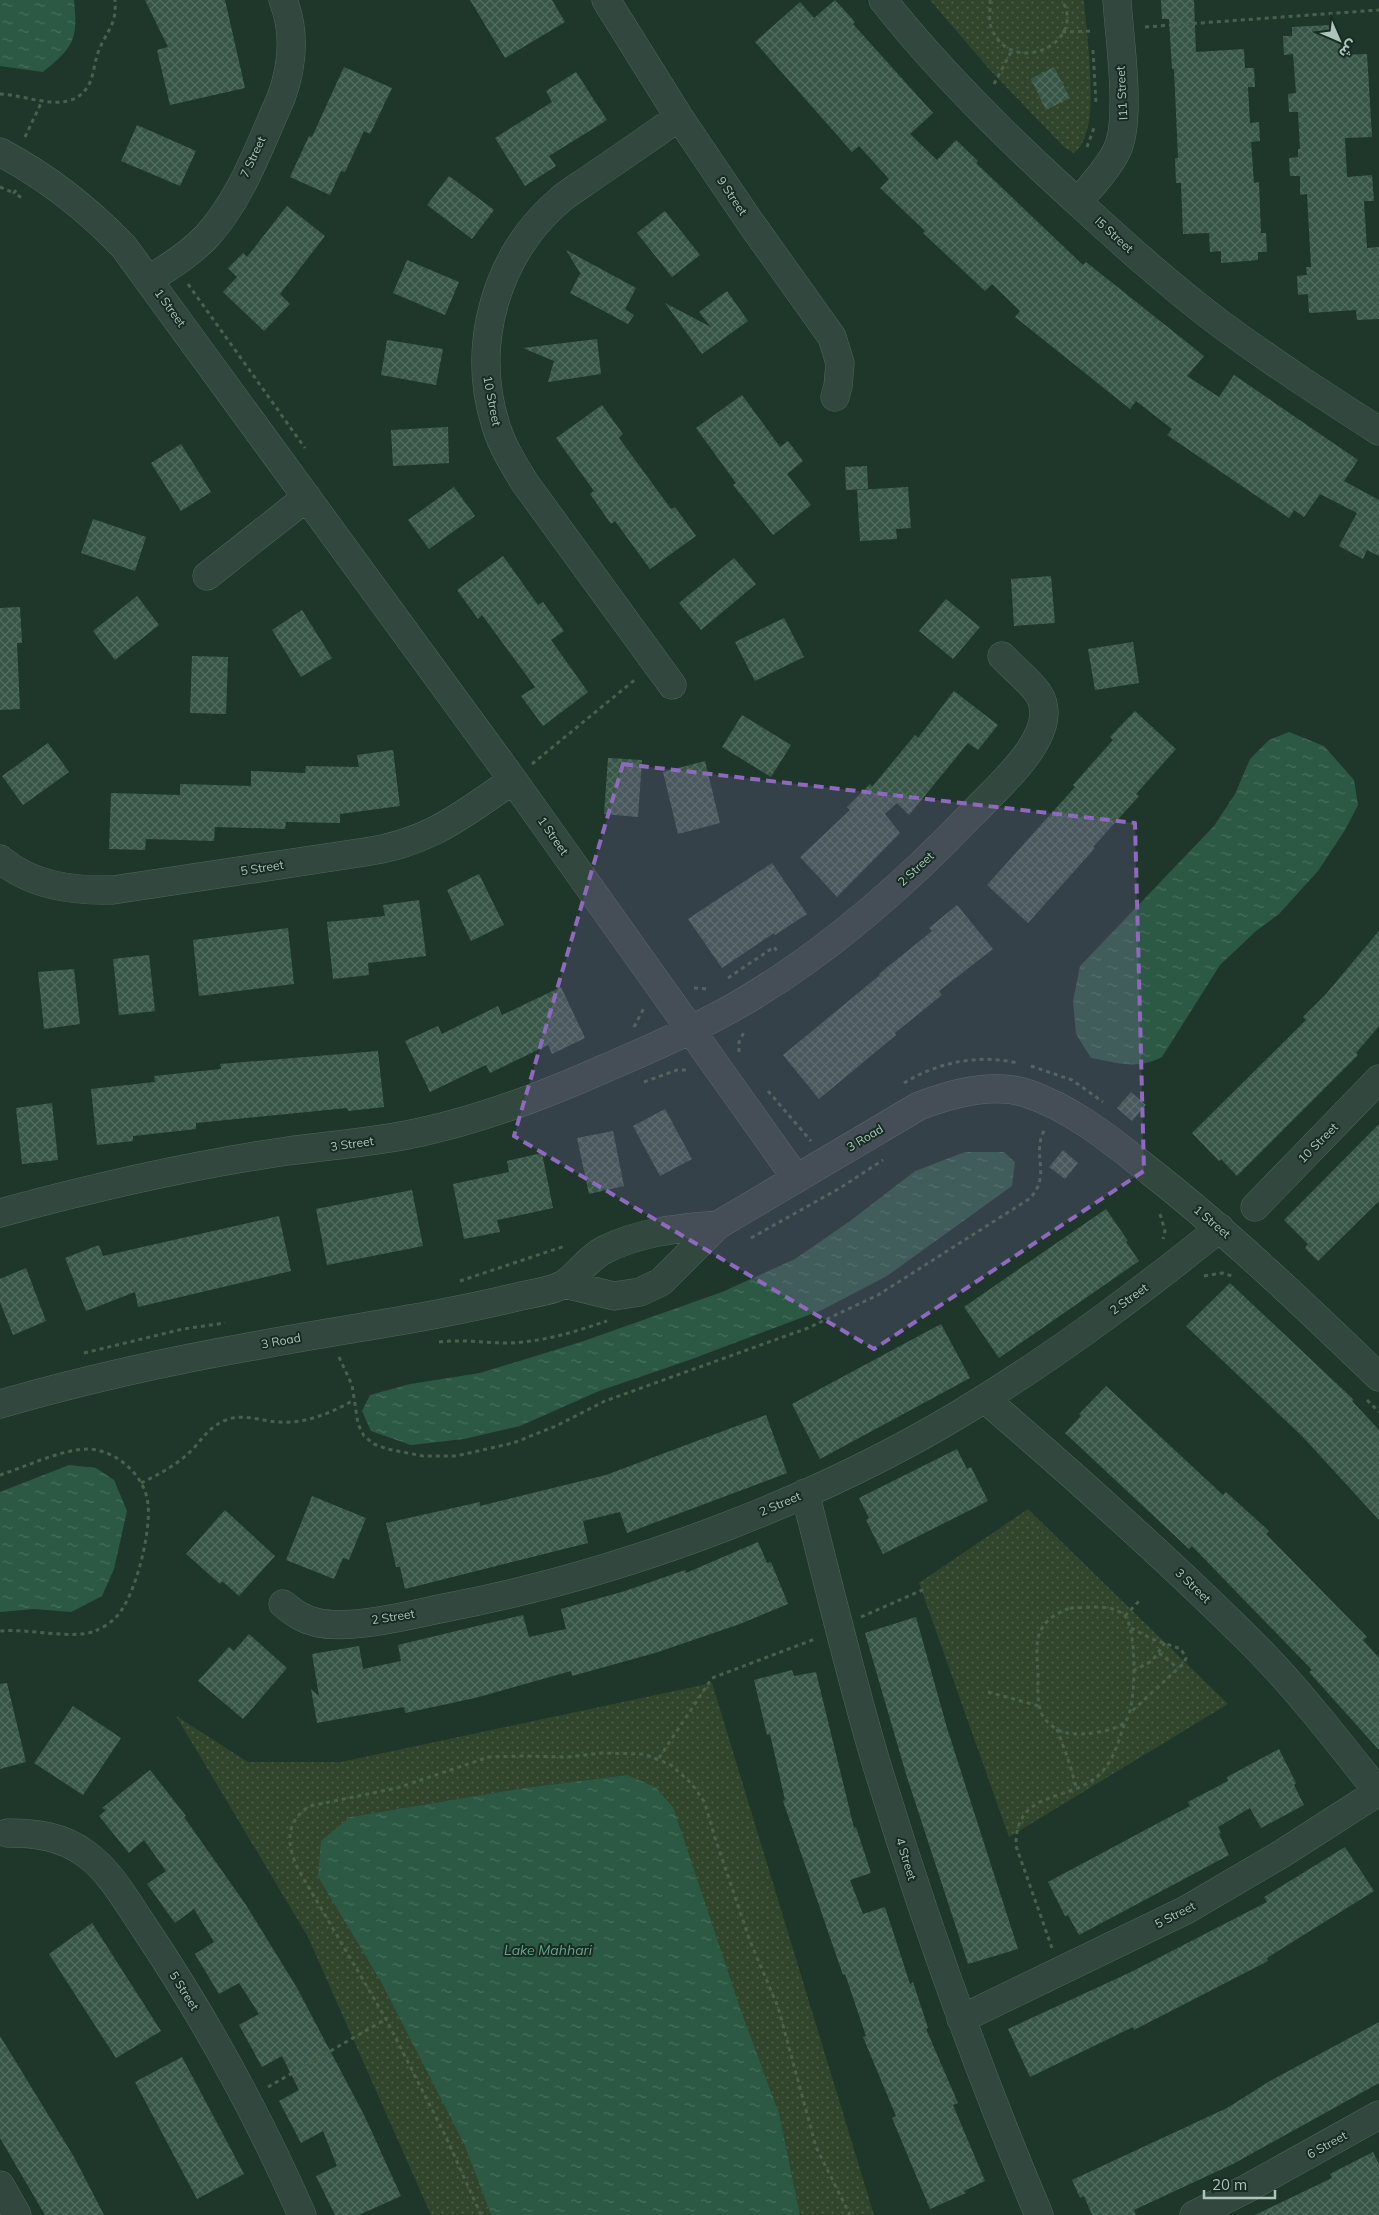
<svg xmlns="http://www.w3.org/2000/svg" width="1379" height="2215" font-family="Mulish,'Noto Sans Arabic',sans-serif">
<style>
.park{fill:url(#park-dots)}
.water{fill:url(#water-ripples)}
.building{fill:url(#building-cross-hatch)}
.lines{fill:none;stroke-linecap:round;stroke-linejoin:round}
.minor-casing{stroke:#50665c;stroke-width:29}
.path{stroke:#49614c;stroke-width:3;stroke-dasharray:4 4;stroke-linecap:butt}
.minor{stroke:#32483e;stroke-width:28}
.marked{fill:#8f69bd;fill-opacity:0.2;stroke:#8f69bd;stroke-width:4;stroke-dasharray:10 6;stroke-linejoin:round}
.labels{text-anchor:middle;stroke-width:4;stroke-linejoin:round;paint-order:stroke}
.street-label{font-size:12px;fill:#acc5ba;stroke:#182c23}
.water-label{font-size:14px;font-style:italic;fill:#63a685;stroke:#182c23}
</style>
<defs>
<pattern id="park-dots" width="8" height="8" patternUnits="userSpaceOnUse" patternTransform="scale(1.25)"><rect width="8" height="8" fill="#30452b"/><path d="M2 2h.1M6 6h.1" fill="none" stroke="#4b5e48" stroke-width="1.8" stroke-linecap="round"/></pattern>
<pattern id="water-ripples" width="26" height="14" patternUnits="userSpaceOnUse" patternTransform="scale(1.25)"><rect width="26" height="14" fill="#2c5943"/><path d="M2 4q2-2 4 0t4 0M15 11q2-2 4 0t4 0" fill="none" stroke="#486f5c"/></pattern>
<pattern id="building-cross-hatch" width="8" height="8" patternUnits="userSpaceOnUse" patternTransform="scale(1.25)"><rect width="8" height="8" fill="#385647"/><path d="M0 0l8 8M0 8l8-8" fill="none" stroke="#526d5f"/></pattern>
</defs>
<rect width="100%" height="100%" fill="#1f372b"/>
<!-- park -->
<path class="park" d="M930,0H1084C1086,34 1103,133 1074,153L1064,147L989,69Z
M1028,1509L1228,1704L1009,1837L919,1583Z
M712,1683L874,2215H800L779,2113L740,2008L627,1775L524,1788L350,1817L318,1877L381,1982L464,2144L491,2215H431L308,1937L176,1716L248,1762H341Z"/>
<!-- water -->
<path class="water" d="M0,0H74C78,40 74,47 43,72L0,66Z
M1289,732L1324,746L1354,780L1358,805L1345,830L1318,871L1279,914L1256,931L1220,965L1162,1057C1137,1070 1118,1063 1091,1058L1076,1034L1073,1001L1080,966L1214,826L1235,794L1250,759L1269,740Z
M965,1152H1004L1015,1162L1012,1186L887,1276L822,1310L692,1359L599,1391L520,1426L464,1439L411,1445L371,1431L362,1411L370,1395L410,1384L480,1373L581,1342L722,1292L795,1259L850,1221L915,1171Z
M69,1465L96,1468L114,1480L127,1511L114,1569L102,1596L71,1612L34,1609L0,1612V1492Z
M627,1775L655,1787L673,1807L740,2008L779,2113L800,2215H491L464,2144L381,1982L318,1877L321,1841L350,1817L524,1788Z"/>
<!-- building -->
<path class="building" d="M145,0H225L245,88L170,105L157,50L168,47Z
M470,0H552L565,22L505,58Z
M835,0L855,22L853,24L933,113L910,134L937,160L956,140L978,161L976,163L1083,265L1086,262L1204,356L1187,376L1219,397L1234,375L1358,460L1344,481L1379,500V556L1367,550L1363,559L1339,546L1357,513L1320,494L1304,517L1294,510L1289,518L1167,435L1172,429L1136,401L1130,409L1015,317L1020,311L992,284L985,291L923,233L925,231L880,188L889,179L859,146L852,152L755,42L800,2L814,18Z
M1161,0H1194L1196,52L1244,49L1245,68H1254L1255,87H1248L1250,123L1259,122L1260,141L1251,142L1254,183L1259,182L1261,233H1266L1267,252H1258V260L1221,263V251L1210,252L1209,233L1183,234L1181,183H1176L1175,158H1178L1174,69H1172L1169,19H1162Z
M1329,25L1330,37L1340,36L1341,55L1367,54L1372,137L1345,138L1347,177L1372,175L1374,201H1364L1367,248L1379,247V319L1357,320L1356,310L1309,313L1308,294L1298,295L1297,276L1307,275L1306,267H1311L1307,194L1300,195V176H1290L1289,158L1298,157V149H1300L1298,112H1289L1288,94L1296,93L1293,54L1284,55L1283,36H1292V27Z
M344,67L392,88L370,134L364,131L345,172L341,171L330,195L290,177L309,136L312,137Z
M1054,67L1070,98L1046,110L1031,79Z
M576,72L607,120L549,156L556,166L525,186L495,138L552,102L546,91Z
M137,125L196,151L180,186L121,161Z
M449,176L494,210L472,239L427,205Z
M287,206L325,236L280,294L290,304L264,331L223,292L237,277L228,268L243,253L247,257Z
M665,211L700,255L672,277L637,233Z
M566,250L636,288L625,309L634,315L628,324L570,293L580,274L582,276Z
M407,260L459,282L445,315L393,293Z
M727,291L748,321L702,354L665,303L711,327L699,312Z
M597,339L601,374L548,382L554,361L523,348Z
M387,340L443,349L436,385L381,375Z
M742,395L780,447L788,441L803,461L787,474L811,505L773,535L733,485L736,483L696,428Z
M602,405L623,434L619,438L671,509L675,507L696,536L650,569L615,521L611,524L590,494L594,491L556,438Z
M448,427L449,463L393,466L391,430Z
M181,444L211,492L181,511L151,463Z
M867,466L868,489L846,490L845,467Z
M454,487L475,516L429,549L408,520Z
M908,487L911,528L896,529L897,539L860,541L857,490Z
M93,519L146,537L135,571L81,553Z
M503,556L538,605L543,602L564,631L551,640L588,692L543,726L521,696L535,687L482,615L478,619L457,590Z
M734,558L756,584L701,630L679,603Z
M1051,576L1055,623L1014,626L1011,579Z
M137,596L159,625L115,660L93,631Z
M946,599L980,627L953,659L919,631Z
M20,607L22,643H17L20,709L0,710V608Z
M302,610L332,658L301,677L272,630Z
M784,618L804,657L755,681L735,642Z
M1133,642L1139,683L1095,690L1088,649Z
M192,656L228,657L226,714L190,713Z
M954,691L998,725L978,750L968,743L909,815L897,803L885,814L900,833L837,897L800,857L850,810L847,807L870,784L872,787L915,735L918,738Z
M1135,711L1176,749L1136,794L1139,796L1093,847L1095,848L1028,923L987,885L1075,787L1073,785L1113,740L1110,737Z
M742,715L791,745L771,777L722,747Z
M48,743L69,772L23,805L2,776Z
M393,750L400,806L340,814V823L286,822L285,829L215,827L214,841L146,839L145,850L109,849L111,793L180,795V784L251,786V771L305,773L306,766L359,767L357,755Z
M608,758L642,760L638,817L604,814Z
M705,761L720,823L678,834L663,772Z
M772,863L807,914L775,935L774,933L722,968L688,919Z
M479,874L504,925L471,941L447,890Z
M419,900L426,956L368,963L369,975L333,979L327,922L385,916L383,905Z
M957,905L993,949L939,991L942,995L895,1033L896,1035L819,1099L783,1055L880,975L879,974L932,931L929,928Z
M288,928L294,984L199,996L193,940Z
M1379,931V1026L1356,1053L1358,1055L1237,1176L1221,1159L1219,1161L1192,1133L1306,1020L1303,1017L1326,994Z
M149,955L155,1011L119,1015L113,959Z
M74,969L80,1024L44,1029L38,972Z
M561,987L585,1038L552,1054L548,1045L490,1073L486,1065L430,1092L405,1041L438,1026L442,1034L498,1006L502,1015Z
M378,1051L384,1107L348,1111L347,1108L196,1123V1129L133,1136V1141L97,1145L91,1089L155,1082L154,1076L221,1069L220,1064Z
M1131,1092L1146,1105L1132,1121L1117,1108Z
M52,1103L58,1160L22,1164L16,1108Z
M665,1109L692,1159L660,1176L633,1126Z
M1379,1124V1201L1318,1261L1305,1248L1308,1244L1284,1220Z
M613,1131L624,1186L589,1194L577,1138Z
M1063,1150L1078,1163L1065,1179L1049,1167Z
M542,1153L553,1208L497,1220L500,1232L464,1239L453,1184L509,1172L507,1161Z
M412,1190L423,1246L327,1265L316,1209Z
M1106,1209L1128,1241L1126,1242L1139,1261L999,1358L964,1307Z
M279,1216L291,1271L138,1307L135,1292L86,1311L65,1258L99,1245L103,1256Z
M26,1268L46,1321L13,1335L0,1302V1279Z
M1230,1283L1354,1400L1352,1401L1379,1430V1520L1302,1436L1186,1326Z
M941,1324L970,1378L820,1459L792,1404Z
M1106,1386L1223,1495L1226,1492L1269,1531L1266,1534L1367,1637L1363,1640L1379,1658V1750L1309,1672L1312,1670L1192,1546L1189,1549L1065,1433L1081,1416L1079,1414Z
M766,1415L787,1473L627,1533L620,1512L583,1521L588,1543L405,1589L400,1567H396L386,1523L480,1502V1506L606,1475Z
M957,1449L967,1469L971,1467L988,1501L883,1554L866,1520L869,1518L859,1498Z
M312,1496L366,1518L349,1560L343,1558L334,1579L286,1560Z
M225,1510L275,1556L239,1596L222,1581L220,1584L186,1554Z
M758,1542L767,1563L771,1562L788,1604L740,1624L655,1653L572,1676L571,1671L475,1698L405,1713L404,1707L317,1723L311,1689L319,1696L312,1654L359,1646L363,1669L401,1661L398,1645L523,1615L529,1637L566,1629L561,1609L625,1591L685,1570L686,1573Z
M916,1617L947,1728L1018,1949L968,1964L906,1774L865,1633Z
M249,1634L287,1668L243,1719L198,1681L229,1647L234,1651Z
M792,1670L794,1676L816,1672L854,1828L856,1827L871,1873L850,1880L863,1914L885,1907L910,1984L913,1982L928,2028L926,2029L958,2103L953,2105L985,2181L964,2191L966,2193L930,2209L892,2118L896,2116L863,2037L866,2036L845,1974L843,1975L783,1801L785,1800L770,1734L767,1735L754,1680Z
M7,1683L26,1762L0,1769V1684Z
M73,1706L121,1738L83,1795L34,1763Z
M1279,1749L1296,1783L1294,1785L1304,1805L1261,1828L1250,1808L1218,1827L1221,1833L1219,1834L1229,1855L1079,1935L1068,1915L1065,1916L1048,1882L1190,1806L1188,1802L1228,1781L1227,1777Z
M150,1770L186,1816L184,1817L246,1905L297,1988L365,2117L401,2196L359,2215H335L316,2176L337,2166L323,2131L301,2143L279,2101L299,2090L282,2056L262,2067L239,2025L259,2014L239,1983L219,1994L195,1954L214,1942L194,1909L175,1923L147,1884L166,1871L144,1840L129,1853L99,1816L106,1810L102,1808Z
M1345,1847L1374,1891L1267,1958L1268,1961L1134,2030L1133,2027L1030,2077L1008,2029L1133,1971L1267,1902L1264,1897Z
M92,1923L161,2031L116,2058L49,1954Z
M1379,2022V2083L1233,2164L1134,2210L1136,2215H1092L1084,2196L1080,2198L1072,2180L1227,2108L1270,2081Z
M0,2036L74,2157L104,2215H45L0,2138Z
M182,2057L244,2174L197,2199L135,2082Z
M1373,2152L1379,2164V2215H1255L1332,2178L1330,2174Z"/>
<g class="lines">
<defs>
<path id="minor" d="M606,0L679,117L750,222L832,337L840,363L838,386L835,397
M883,0C939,71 1004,135 1071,196C1117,238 1164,281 1214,319C1267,359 1323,395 1379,431
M0,152C47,177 87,208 124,247L513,780L796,1178
M1078,202C1091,186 1108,169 1117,150C1132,119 1119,36 1117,0
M149,279C170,267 190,254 207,236C242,198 260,144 281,98C293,65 296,33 283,0
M207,576L307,497
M672,685L525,483C514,465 502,446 496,426C470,345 496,254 561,199C572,190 586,182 598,173C625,155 652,136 679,117
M0,859C32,886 73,891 113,890L365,852C429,843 462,815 513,780
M1255,1207L1379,1079
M0,1213C95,1187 191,1165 288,1151C333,1145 377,1142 421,1132C486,1118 548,1094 608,1067C653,1048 698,1028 741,1003C827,953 904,885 973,813C998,786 1064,732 1038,693C1028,679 1013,668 1002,656
M564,1284L614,1296L640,1292L661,1282L718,1225L919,1106C951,1094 992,1082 1026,1093C1074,1109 1113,1142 1151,1172C1231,1235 1305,1306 1379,1377
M985,1399C1078,1479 1170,1561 1257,1648C1301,1693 1340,1744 1379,1793
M0,1404C84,1380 168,1361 254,1346C343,1329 432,1318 521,1296C533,1293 553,1291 564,1284C579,1274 588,1258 604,1250C639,1232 679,1228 718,1225
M805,1493C828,1582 849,1671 875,1759C922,1914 976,2066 1039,2215
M283,1604C293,1612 302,1619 315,1622C347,1631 410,1615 444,1608C627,1573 830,1497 987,1397C1069,1346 1145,1288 1220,1228
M7,1833C35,1833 62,1836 86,1854C111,1872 127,1902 144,1927C205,2018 258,2115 302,2215
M961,2019L1186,1910L1283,1853L1378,1792
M0,2185L17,2215
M1194,2215L1246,2189L1379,2115"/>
</defs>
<!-- minor casing -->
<use href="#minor" class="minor-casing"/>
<!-- path -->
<path class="path" d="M990,0C991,9 988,18 991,27C1010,79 1088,44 1062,0
M1145,27L1379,10
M1062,32L1094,31
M1093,50L1096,103
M994,84L1012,50
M0,94C30,95 75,119 91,80C94,71 95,60 99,50C107,30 117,25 115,0
M25,137L42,101
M1087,147L1095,125
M0,187L14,193
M16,190L14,193L22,198
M188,284L305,448
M532,764L637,678
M728,978L774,947L777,951
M694,988L710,989
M634,1027L644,1008
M739,1052V1042L744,1032
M1031,1066L1072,1080L1103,1102
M644,1082L677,1070H688
M904,1083C938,1062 979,1054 1018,1063
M768,1091L811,1141
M1160,1214L1165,1231L1163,1239
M751,1238L840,1188L883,1160
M1204,1276L1222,1273L1232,1276
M460,1281L565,1246
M439,1342C462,1339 485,1343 508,1343C543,1342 574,1332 607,1321
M84,1353L183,1329L225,1323
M339,1357L352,1385L358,1424L364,1436L374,1444L387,1449L423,1456H456L513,1443L556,1426L605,1401L808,1328L878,1295L1029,1199C1053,1175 1030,1155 1045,1129
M1367,1400L1379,1412
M0,1475C25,1467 62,1449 88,1449C116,1450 145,1475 148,1504C151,1532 136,1595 117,1616C111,1623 102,1628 95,1631C73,1640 27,1628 0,1631
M141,1483C160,1474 178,1464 192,1450C203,1438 210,1426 226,1420C243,1413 261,1421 278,1422C305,1424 331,1413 354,1400
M1070,1608C1087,1608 1112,1603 1125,1616C1137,1629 1137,1709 1125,1722C1115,1732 1080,1736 1067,1733C1056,1731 1042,1720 1040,1709C1037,1698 1038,1686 1038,1675C1036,1640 1033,1622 1070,1608Z
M1125,1616L1140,1600
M861,1617L927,1588
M1131,1628L1152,1639L1181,1649L1186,1658L1184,1663L1131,1712
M1159,1653L1178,1668
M1133,1671L1152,1661L1165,1643
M988,1692L1039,1706
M1057,1729L1070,1765L1076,1787
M659,1758L712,1678L815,1639
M1052,1948L1016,1846C1015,1788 1070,1803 1100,1774C1114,1760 1119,1740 1125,1722
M268,2087L386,2019
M481,2215L445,2135L386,2019L298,1869C287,1845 284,1822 310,1806L397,1788L489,1757L522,1756L568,1757L601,1753L644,1754L671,1765L692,1784L705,1803L715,1838L750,1941L778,2007L816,2147L850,2215"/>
<!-- minor -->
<use href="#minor" class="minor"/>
</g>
<!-- marked area -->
<path class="marked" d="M623,764L1135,823L1144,1171L874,1349L514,1136Z"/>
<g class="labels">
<!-- street labels -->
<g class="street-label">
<text transform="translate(1122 93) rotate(-93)" y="4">I11 Street</text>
<text transform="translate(253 157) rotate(-65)" y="4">7 Street</text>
<text transform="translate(732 196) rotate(56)" y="4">9 Street</text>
<text transform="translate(1114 235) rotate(42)" y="4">I5 Street</text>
<text transform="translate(170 308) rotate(54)" y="4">1 Street</text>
<text transform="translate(492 401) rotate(79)" y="4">10 Street</text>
<text transform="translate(553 836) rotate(55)" y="4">1 Street</text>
<text transform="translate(262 868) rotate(-9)" y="4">5 Street</text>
<text transform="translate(916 869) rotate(-43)" y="4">2 Street</text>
<text transform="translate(865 1138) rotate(-31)" y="4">3 Road</text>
<text transform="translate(1318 1143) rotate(-45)" y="4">10 Street</text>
<text transform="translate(352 1144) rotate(-8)" y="4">3 Street</text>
<text transform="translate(1212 1222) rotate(40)" y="4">1 Street</text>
<text transform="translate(1129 1299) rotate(-36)" y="4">2 Street</text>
<text transform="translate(281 1341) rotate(-10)" y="4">3 Road</text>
<text transform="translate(780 1504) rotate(-23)" y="4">2 Street</text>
<text transform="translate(1193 1586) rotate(44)" y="4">3 Street</text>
<text transform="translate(393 1617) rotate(-9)" y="4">2 Street</text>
<text transform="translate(906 1859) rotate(73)" y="4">4 Street</text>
<text transform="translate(1175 1915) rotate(-27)" y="4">5 Street</text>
<text transform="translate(184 1991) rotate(58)" y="4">5 Street</text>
<text transform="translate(1327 2145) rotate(-29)" y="4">6 Street</text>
</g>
<!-- water labels -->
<g class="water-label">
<text x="548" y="1955">Lake Mahhari</text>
</g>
</g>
<!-- north arrow -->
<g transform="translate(1339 40) rotate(135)" stroke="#182c23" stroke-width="4" paint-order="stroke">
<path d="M0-4L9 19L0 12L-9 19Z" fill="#acc5ba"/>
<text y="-8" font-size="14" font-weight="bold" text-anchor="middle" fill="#acc5ba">ش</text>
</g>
<!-- scale -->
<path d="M1204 2190v8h71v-8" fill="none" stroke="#acc5ba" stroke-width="2.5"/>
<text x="1212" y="2190" font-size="15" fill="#acc5ba" stroke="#182c23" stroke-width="4" paint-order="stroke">20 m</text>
</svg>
